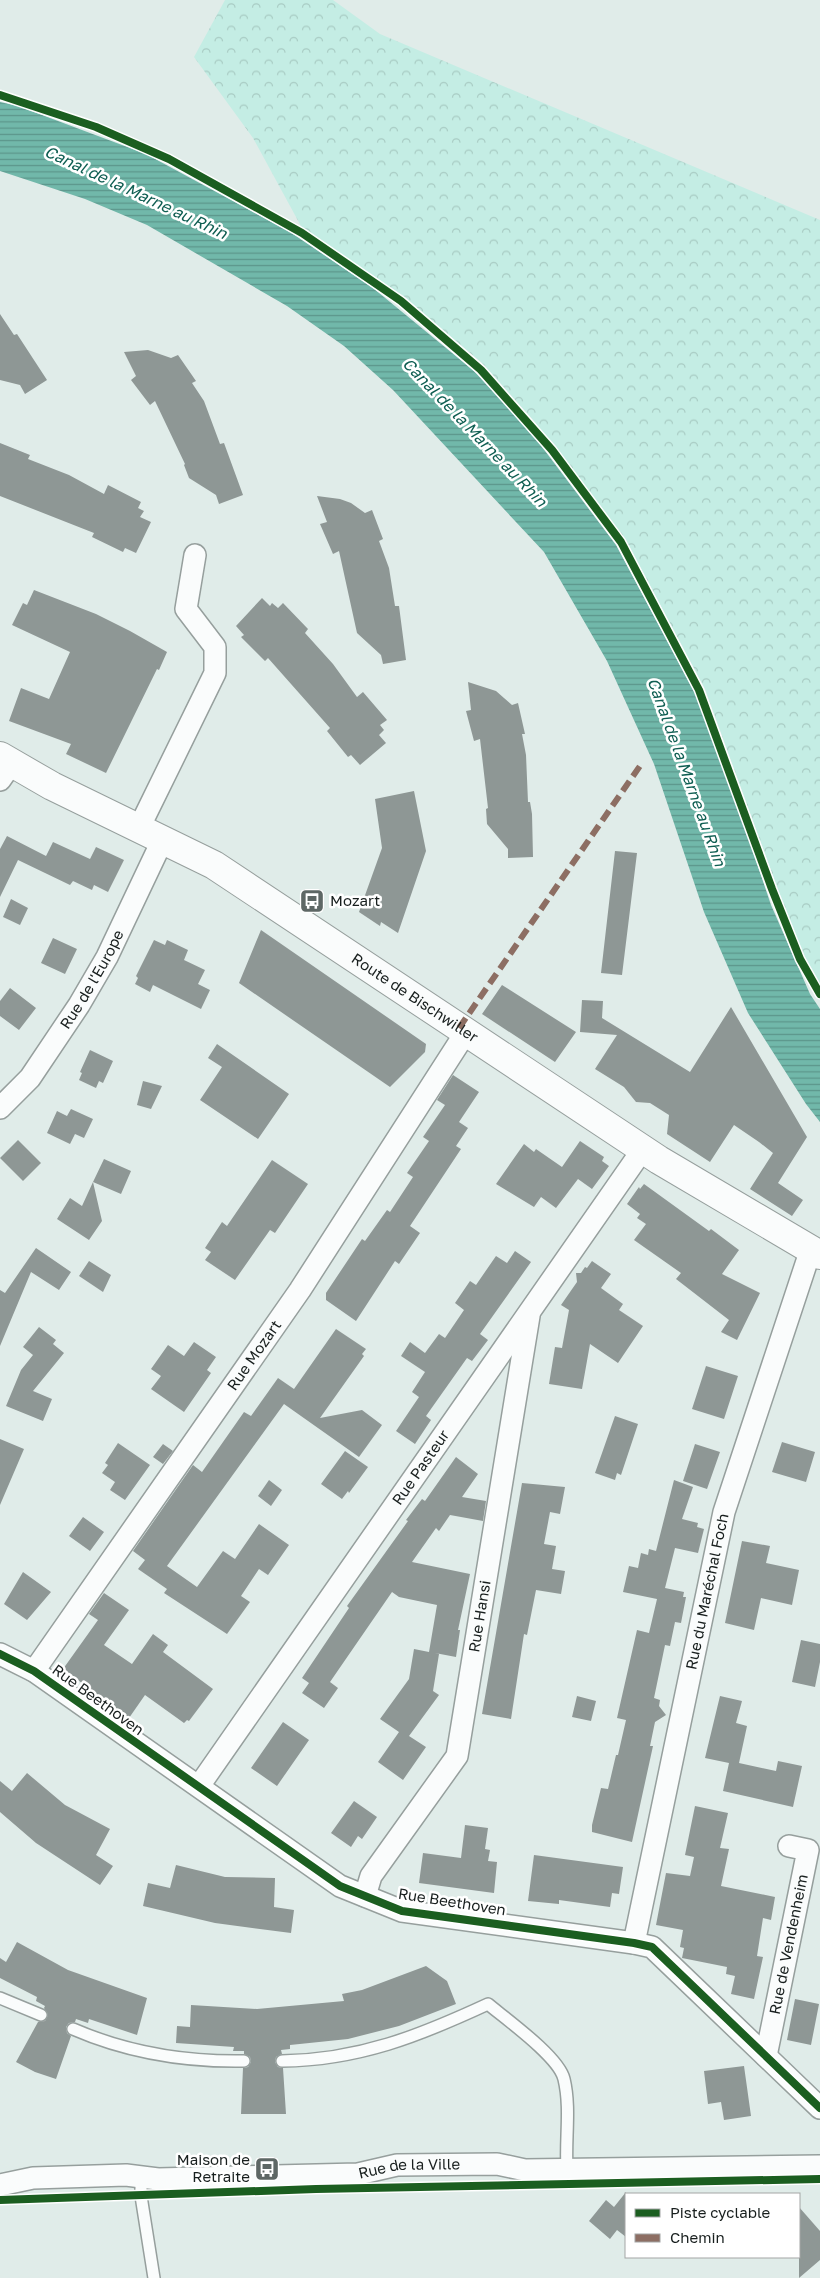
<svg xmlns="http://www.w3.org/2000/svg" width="820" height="2278" font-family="'Golos Text',sans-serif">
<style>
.forest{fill:url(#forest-crowns)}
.water{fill:url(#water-rules)}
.building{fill:#8e9795}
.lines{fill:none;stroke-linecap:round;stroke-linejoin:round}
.service-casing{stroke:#969f9d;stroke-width:14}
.minor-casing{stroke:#969f9d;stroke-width:24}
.secondary-casing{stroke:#969f9d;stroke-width:30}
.service{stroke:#fafcfc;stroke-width:11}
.minor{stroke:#fafcfc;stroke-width:21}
.secondary{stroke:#fafcfc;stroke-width:28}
.quiet{stroke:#8d6e63;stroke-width:6;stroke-dasharray:12 6;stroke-linecap:butt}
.cycleway-casing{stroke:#fff;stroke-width:11}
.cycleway{stroke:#1b5e20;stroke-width:8}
.labels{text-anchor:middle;stroke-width:5;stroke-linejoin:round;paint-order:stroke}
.poi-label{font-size:15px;fill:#181f1e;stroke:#fff;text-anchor:start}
.street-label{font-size:15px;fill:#181f1e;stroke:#fff}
.water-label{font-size:16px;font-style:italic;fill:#0f5e52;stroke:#fff}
</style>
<defs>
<pattern id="forest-crowns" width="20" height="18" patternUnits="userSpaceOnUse" patternTransform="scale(1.25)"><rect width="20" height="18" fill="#c4ede4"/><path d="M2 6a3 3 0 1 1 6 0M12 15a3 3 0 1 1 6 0" fill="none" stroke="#a8cbc3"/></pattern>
<pattern id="water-rules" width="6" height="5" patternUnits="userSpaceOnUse" patternTransform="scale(1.25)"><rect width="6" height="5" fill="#71b8aa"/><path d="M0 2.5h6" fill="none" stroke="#5c958a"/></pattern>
</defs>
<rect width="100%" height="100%" fill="#e0ece9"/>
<!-- forest -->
<path class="forest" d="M225,0H333L380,34L820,220V986L797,942L705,689L626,541L534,421L482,363L406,299L302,228L253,138L194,57Z"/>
<!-- water -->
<path class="water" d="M0,102L18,106L146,154L290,232L373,288L474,371L533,435L616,545L696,695L740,813L771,905L810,994L820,1009V1122L806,1104L748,1013L704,912L654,764L607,661L544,552L393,390L344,346L287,306L147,225L85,199L0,171Z"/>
<!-- building -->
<path class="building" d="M0,314L14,335L17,334L47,380L25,394L20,385L0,380Z
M148,350L171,358L178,355L196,381L192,383L204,401L220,444L224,443L243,495L219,504L216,495L189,478L184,465L185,464L155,401L150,405L131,380L136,376L124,352Z
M0,443L30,455L28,459L69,475L104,494L108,485L141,502L138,508L144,511L140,517L151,522L136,553L125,548L123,552L92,537L94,533L0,496Z
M317,496L340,499L351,503L365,513L372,510L383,539L379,541L389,568L395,606H399L406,660L383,664L381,655L357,633L339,551L333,554L320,524L327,522Z
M34,590L96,614L130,631L167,652L159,670L157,669L106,773L66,754L71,744L9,721L21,688L49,699L70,652L12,625L23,603L27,605Z
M262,598L270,606L272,603L278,608L283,603L308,629L305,633L333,664L357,697L363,692L387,720L380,725L384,730L379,735L386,743L360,765L351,755L348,757L327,731L330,728L268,658L265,661L241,637L244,635L236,626Z
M468,682L496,691L512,705L518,703L525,734H522L526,755L528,802H530L532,814L533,857L508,858V849L487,824L486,809L488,808L480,739L474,741L466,711L471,710Z
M414,791L426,851L398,933L381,922L380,926L359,912L382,848L375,799Z
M7,836L46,856L53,842L90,859L96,847L124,860L108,892L94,885L92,890L73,881L70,885L18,860L0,897V849Z
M615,851L637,853L622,975L601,973Z
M11,899L28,908L20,925L3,917Z
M261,930L426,1044L425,1052L390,1087L239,983Z
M53,938L77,949L65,974L41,963Z
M154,940L165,945L167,940L188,950L184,960L205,970L198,984L210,990L201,1009L153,985L150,992L135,984L138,978L136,976Z
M502,985L576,1032L555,1062L482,1014Z
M10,988L36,1008L19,1030L0,1016V1001Z
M582,1000L603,1001L602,1018L690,1072L731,1007L807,1137L778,1183L803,1200L792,1216L750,1189L773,1153L759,1142L734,1125L710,1162L667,1134L669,1115L650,1103L636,1102L624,1087L595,1069L617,1035L580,1032Z
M217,1044L289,1094L258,1139L200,1100L222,1067L208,1058Z
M90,1050L113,1061L103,1083L99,1081L96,1088L79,1080L82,1073L80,1072Z
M453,1075L479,1092L459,1122L468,1128L456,1146L461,1149L410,1226L420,1233L399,1264L395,1261L356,1321L326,1300V1293L362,1239L365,1241L387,1210L390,1212L413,1177L407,1173L429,1141L423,1137L445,1105L437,1100Z
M143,1081L162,1086L151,1109L137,1105Z
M71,1109L93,1119L84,1138L75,1134L70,1144L47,1133L57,1111L67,1116Z
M18,1140L41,1163L23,1181L0,1158Z
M580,1141L604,1157L602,1161L609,1166L592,1189L578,1179L556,1208L541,1197L534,1207L496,1184L524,1144L534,1152L536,1149L562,1167Z
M104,1159L131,1171L121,1194L93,1182Z
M272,1160L308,1184L275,1233L270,1230L235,1280L205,1260L211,1252L205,1248L222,1222L227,1226Z
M93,1182L102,1221L89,1240L57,1219L70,1198L82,1206Z
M644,1184L709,1231L711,1229L739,1250L722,1274L760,1293L737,1340L721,1332L729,1320L676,1279L681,1273L634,1240L646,1224L637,1218L640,1214L627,1204L639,1187L640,1189Z
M36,1248L71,1272L59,1290L31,1272L0,1346V1290L5,1293Z
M515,1251L531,1262L480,1334L488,1340L472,1361L467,1358L426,1416L431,1420L415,1444L396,1431L419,1397L412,1392L425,1372L401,1356L410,1342L425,1353L439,1334L445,1338L464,1310L455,1303L470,1281L476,1285L496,1256L507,1263Z
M89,1261L111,1275L103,1292L79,1276Z
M592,1261L611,1274L601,1288L623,1304L619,1310L643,1326L618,1363L590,1344L582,1389L549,1384L555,1347L562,1348L569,1310L561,1305L577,1282L576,1273H581L585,1267L587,1268Z
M39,1327L56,1340L53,1344L64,1353L33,1391L52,1399L43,1421L6,1406L21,1370L33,1355L23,1347Z
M336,1329L366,1349L362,1354L364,1356L320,1418L362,1410L382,1425L359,1457L284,1404L167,1566L197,1587L223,1551L235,1559L259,1524L289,1545L268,1575L259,1569L241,1596L250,1602L227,1634L164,1593L167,1589L138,1569L145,1560L133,1551L193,1465L202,1472L244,1412L251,1416L278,1378L294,1389Z
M194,1342L216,1357L207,1370L211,1373L184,1412L151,1389L161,1376L151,1369L168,1345L184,1356Z
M706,1366L738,1376L724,1419L692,1409Z
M615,1416L638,1424L621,1475L617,1473L615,1480L595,1473Z
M0,1439L24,1449L0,1505Z
M782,1442L815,1452L806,1482L772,1472Z
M118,1443L150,1465L125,1500L110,1490L115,1482L102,1473L108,1465L105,1463Z
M163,1444L173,1451L163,1464L153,1457Z
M695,1444L720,1452L707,1489L683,1481Z
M345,1451L368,1467L349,1493L348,1491L342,1499L321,1484Z
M456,1457L478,1474L462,1497L486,1501L483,1521L450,1515L439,1531L436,1528L412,1562L470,1574L458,1630H460L456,1657L435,1653L439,1654L433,1691L439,1695L409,1736L426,1747L403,1780L378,1762L399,1732L380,1719L409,1679L414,1649L429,1652L437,1605L399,1597L392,1592L330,1682L338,1688L324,1708L302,1693L309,1683L302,1678L349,1608L347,1606L408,1521L406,1520L422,1499L425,1501Z
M269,1480L282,1490L271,1506L258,1496Z
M674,1480L693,1487L682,1519L698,1523L697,1527L704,1529L698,1553L675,1548L665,1588L684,1592L683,1597H686L681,1623L675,1622L670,1646L665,1645L654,1698L660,1700L659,1706L666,1715L655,1722L650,1746H653L632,1842L592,1832V1825L601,1788L608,1789L616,1755H618L626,1720L617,1718L637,1630L649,1633L657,1599L623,1592L629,1566L638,1568L641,1553L648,1555L649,1549L656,1551Z
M522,1483L565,1487L560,1514L550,1512L544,1544L556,1546L552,1569L565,1571L561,1594L536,1590L527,1635L524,1634L511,1719L482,1714Z
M83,1517L104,1532L90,1551L69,1536Z
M742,1541L770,1546L766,1563L799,1570L792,1605L761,1598L754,1630L725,1623Z
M23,1572L51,1592L27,1620L4,1604Z
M104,1593L129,1610L104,1645L132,1664L153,1634L168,1645L163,1652L213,1689L189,1721L187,1720L184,1723L145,1695L129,1718L63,1669L98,1620L89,1614Z
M801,1640L820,1644V1662L815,1687L792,1682Z
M577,1696L596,1701L591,1721L572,1717Z
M720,1696L742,1701L736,1723L747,1726L739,1763L776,1771L778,1761L802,1766L793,1807L723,1791L729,1763L705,1758Z
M283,1722L309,1740L277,1786L251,1768Z
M27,1773L65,1805L110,1829L96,1855L113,1866L100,1885L36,1843L0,1812V1781L12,1791Z
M354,1801L377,1817L362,1839L358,1836L351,1847L331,1833Z
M695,1806L728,1813L720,1848L729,1849L721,1886L775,1897L771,1920L763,1918L757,1956L763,1957L754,1999L731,1994L735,1976L726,1974L727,1967L682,1958L684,1948L680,1947L683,1930L656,1925L666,1873L690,1876L694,1857L685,1855Z
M465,1825L488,1828L485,1849L490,1850L488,1861L497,1862L494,1893L419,1883L423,1853L461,1858Z
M534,1855L623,1867L619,1894L612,1893L610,1907L559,1900V1904L528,1901Z
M176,1865L225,1877L275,1878L274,1907L294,1910L291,1933L215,1923L143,1906L148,1883L170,1888Z
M17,1942L68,1970L147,1998L137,2035L89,2019L88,2023L76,2019L75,2022L69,2023L66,2027L67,2033L71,2036L56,2079L35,2072L16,2062L38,2022L45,2021L48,2015L44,2008L45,2006L36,2001L37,1997L0,1978V1958L6,1962Z
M426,1966L447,1981L456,2004L399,2026L348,2039L290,2045V2049L281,2050L282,2054L276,2057L275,2062L278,2067L283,2068L286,2114H241L243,2068L248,2067L251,2062L250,2057L244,2054V2051H233L234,2047L176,2043L177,2026L190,2027L191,2005L257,2009L344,2001L342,1994L362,1990Z
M795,1999L819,2004L811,2045L787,2040Z
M744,2066L751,2116L724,2120L721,2102L708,2104L704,2071Z
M626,2192V2237L617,2230L610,2239L589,2221L606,2200L614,2207Z
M799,2207L820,2231V2260L799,2278Z"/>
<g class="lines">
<defs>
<path id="service" d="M0,1998L41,2015
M73,2029C126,2052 186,2062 244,2061
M282,2061C359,2060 419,2036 488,2004C506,2019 559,2057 564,2079C571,2108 565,2139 567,2169
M141,2177V2196L154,2278"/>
<g id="minor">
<path d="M0,780L12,763"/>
<path d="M139,828L215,673V647L186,609L195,555"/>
<path id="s1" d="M0,1108L30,1078L79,1005L107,957L163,839"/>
<path d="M0,1654L34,1671L340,1886L402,1911L634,1943L652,1947L820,2108"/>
<path id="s2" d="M34,1671L300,1290L466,1032"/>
<path id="s3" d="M199,1786L643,1149"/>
<path id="s4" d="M365,1896L371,1876L457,1756L529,1316"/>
<path id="s5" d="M634,1943L724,1512L811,1249"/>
<path id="s6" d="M766,2056L808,1850L789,1846"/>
<path id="s7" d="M0,2185L33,2178L126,2175L158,2179L358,2174L397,2165L497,2164L525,2170L820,2166"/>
</g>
<g id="secondary">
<path id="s8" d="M0,756L52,786L214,865L659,1160L820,1255"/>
</g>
</defs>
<!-- service casing -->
<use href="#service" class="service-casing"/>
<!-- minor casing -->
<use href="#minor" class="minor-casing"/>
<!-- secondary casing -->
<use href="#secondary" class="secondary-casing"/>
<!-- service -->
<use href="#service" class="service"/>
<!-- minor -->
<use href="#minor" class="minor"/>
<!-- secondary -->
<use href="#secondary" class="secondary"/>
<!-- quiet -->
<path class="quiet" d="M459,1028L642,763"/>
<defs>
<path id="cycleway" d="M0,95L96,127L169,159L302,233L401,301L481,370L552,450L621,542L699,690L772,889L800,959L820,994
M0,1654L34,1671L340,1886L402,1911L634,1943L652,1947L820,2108
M0,2200L316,2189L820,2179"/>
</defs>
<!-- cycleway casing -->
<use href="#cycleway" class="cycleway-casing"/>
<!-- cycleway -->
<use href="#cycleway" class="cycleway"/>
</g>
<!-- icons -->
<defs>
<symbol id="bus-square" viewBox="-11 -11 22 22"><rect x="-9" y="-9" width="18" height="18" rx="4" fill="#5e6765" stroke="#fff"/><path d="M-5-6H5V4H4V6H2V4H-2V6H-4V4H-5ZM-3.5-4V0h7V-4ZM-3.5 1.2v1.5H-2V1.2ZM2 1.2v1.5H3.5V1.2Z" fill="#fff"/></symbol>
</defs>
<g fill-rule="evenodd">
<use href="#bus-square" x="298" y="887" width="28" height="28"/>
<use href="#bus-square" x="253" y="2155" width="28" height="28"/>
</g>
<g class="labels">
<!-- poi labels -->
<g class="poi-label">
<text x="330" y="906">Mozart</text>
<text x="250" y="2165" text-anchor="end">Maison de<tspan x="250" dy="17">Retraite</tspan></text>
</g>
<!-- street labels -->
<g class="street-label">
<text dy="5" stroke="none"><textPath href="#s1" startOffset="159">Rue de l'Europe</textPath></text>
<text dy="5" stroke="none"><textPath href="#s8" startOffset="481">Route de Bischwiller</textPath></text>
<text dy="5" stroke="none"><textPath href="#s2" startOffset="385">Rue Mozart</textPath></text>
<text dy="5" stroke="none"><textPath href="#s3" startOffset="388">Rue Pasteur</textPath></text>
<text dy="5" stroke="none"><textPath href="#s5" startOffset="359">Rue du Maréchal Foch</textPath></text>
<text dy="5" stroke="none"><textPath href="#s4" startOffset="310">Rue Hansi</textPath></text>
<text transform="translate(98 1700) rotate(36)" y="5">Rue Beethoven</text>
<text transform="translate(452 1902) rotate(9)" y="5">Rue Beethoven</text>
<text dy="5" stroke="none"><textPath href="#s6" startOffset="114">Rue de Vendenheim</textPath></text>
<text dy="5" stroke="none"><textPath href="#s7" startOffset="411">Rue de la Ville</textPath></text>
</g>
<!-- water labels -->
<g class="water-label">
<text transform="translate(136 192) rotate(25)" y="6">Canal de la Marne au Rhin</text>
<text transform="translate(475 432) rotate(46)" y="6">Canal de la Marne au Rhin</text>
<text transform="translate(687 772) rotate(70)" y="6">Canal de la Marne au Rhin</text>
</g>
</g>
<!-- legend -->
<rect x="625" y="2193" width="175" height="65" fill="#ffffff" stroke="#a3a5a5"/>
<rect x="635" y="2209" width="25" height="8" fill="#1b5e20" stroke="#a3a5a5"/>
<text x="670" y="2218" font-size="15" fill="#181f1e">Piste cyclable</text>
<rect x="635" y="2234" width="25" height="8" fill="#8d6e63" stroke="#a3a5a5"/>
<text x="670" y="2243" font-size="15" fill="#181f1e">Chemin</text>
</svg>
